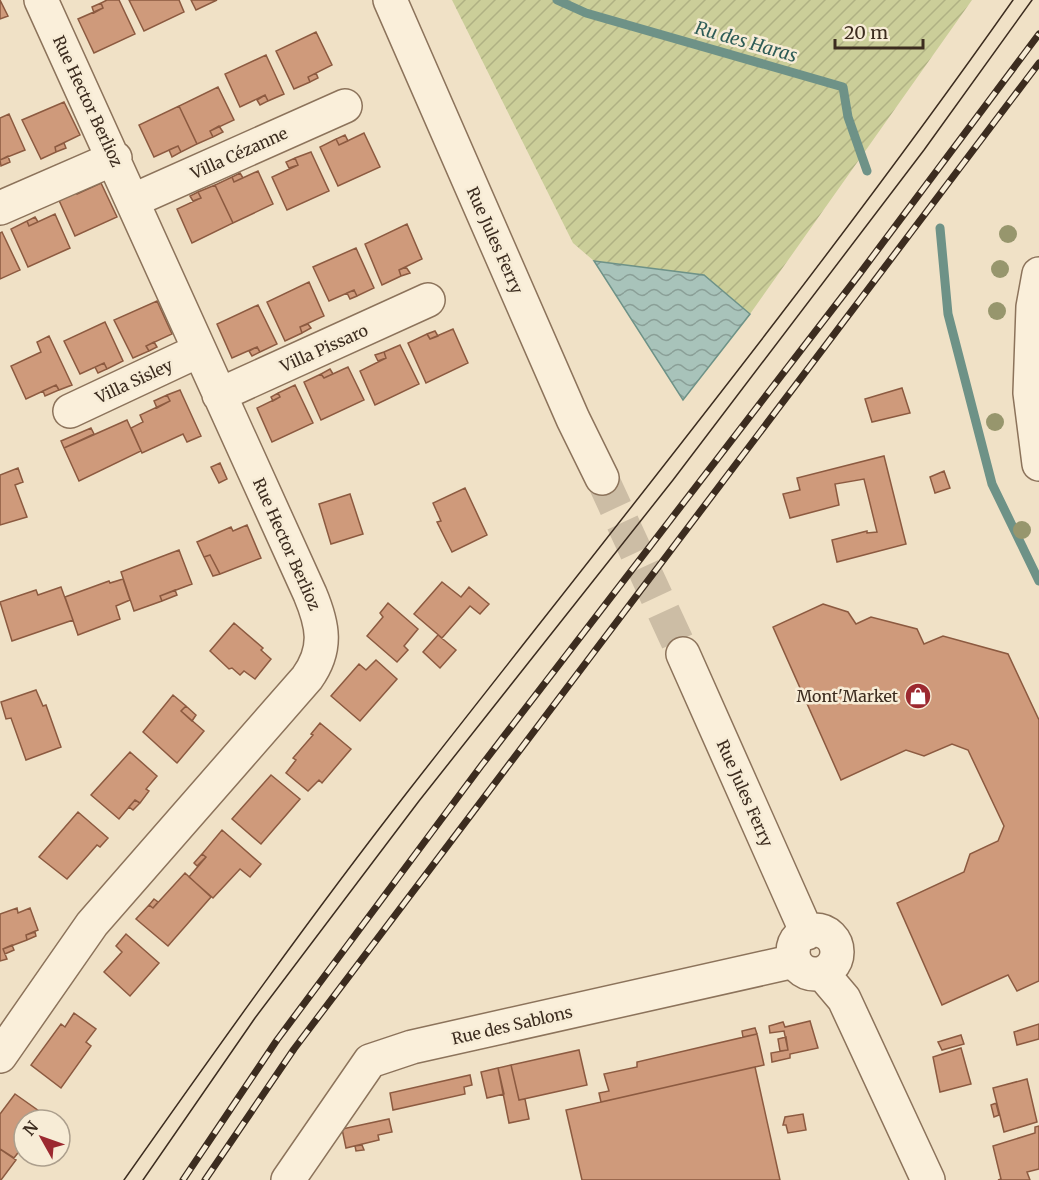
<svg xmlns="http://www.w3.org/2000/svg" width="1039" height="1180" font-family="Merriweather,serif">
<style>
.garden{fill:url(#garden-furrows)}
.water{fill:url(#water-waves);stroke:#6e9287;stroke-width:1.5}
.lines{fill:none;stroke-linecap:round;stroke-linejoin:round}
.stream{stroke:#6e9287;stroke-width:9}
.building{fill:#cf9a7b;stroke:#8c5a40;stroke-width:1.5}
.minor-tunnel{stroke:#ccbda5;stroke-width:33;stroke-dasharray:33 16;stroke-linecap:butt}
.minor-casing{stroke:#8c735b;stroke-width:36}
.minor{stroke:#faefda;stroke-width:33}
.tram{stroke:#3c2c1f;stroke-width:1.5}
.rail-casing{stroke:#3c2c1f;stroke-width:7}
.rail{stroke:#f7ecd6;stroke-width:4.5;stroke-dasharray:14;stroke-linecap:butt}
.tree{fill:#97966d}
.labels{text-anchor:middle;stroke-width:5;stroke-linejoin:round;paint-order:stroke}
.street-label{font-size:16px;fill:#3c2c1f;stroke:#f7ecd6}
.poi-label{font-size:16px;fill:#3c2c1f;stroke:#f7ecd6;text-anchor:end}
.water-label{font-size:18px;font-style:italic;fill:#2e5c57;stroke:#f7ecd6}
</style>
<defs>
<pattern id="garden-furrows" width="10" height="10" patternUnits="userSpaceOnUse" patternTransform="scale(1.5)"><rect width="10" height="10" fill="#cbce99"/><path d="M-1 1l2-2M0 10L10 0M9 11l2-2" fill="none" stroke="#afb183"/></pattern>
<pattern id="water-waves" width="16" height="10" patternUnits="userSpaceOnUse" patternTransform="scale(1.5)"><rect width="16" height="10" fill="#a8c3ba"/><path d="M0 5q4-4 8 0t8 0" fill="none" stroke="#8a9f97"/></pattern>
</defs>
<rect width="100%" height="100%" fill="#f0e1c6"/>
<!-- garden -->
<path class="garden" d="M452,0H972L750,314L704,275L594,261L573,243Z"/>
<!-- water -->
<path class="water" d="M594,261L704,275L750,314L683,400Z"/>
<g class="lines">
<!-- stream -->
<path class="stream" d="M557,0L586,13L843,87L848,117L867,171
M940,228L948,314L992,484L1039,581"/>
</g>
<!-- building -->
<path class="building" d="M0,0L8,16L0,19Z
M107,0H119L135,34L94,53L78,19L103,8L101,3Z
M129,0H179L184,12L144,31Z
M191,0H217L196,10Z
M101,3L103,8L94,13L92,7Z
M316,32L332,65L308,77L310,82L294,89L276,51Z
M266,55L284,94L268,101L265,95L240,107L225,74Z
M316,73L318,78L310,82L308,77Z
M218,87L234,120L210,131L213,137L197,144L179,106Z
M265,95L268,101L260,105L257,100Z
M64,102L80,135L55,147L56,152L41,159L22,120Z
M179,106L197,144L181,152L178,146L154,157L139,125Z
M9,114L25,150L0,160V118Z
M219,126L223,132L213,137L210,131Z
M364,133L380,167L338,186L320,147L336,139L339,145Z
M345,135L348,141L339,145L336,139Z
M64,143L66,148L56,152L55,147Z
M178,146L181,152L172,157L169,150Z
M311,152L329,191L287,210L272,177L298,165L295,158Z
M8,156L10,162L1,166L0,160Z
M295,158L298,165L289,168L286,162Z
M258,171L273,204L233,223L215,185L232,177L234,182Z
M240,173L243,178L234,182L232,177Z
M101,183L117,217L75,236L58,198L74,190L77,194Z
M215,185L233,223L192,243L177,209L201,198L198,192Z
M198,192L201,198L193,201L190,196Z
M55,214L70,248L28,267L11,229L27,221L29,226Z
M35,217L38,222L29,226L27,221Z
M407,224L422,259L399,270L401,276L382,285L365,244Z
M2,232L20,270L0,279V233Z
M356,248L374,288L357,296L354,290L329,301L313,267Z
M406,267L410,273L401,276L399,270Z
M309,282L324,316L300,327L302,333L285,341L267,302Z
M354,290L357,296L350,299L347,293Z
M157,301L172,334L146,346L149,351L133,358L114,320Z
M258,305L277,344L260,352L257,347L232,358L217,324Z
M105,322L123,361L107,369L104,363L80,374L64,341Z
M308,324L311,328L302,333L300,327Z
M453,329L468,363L426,383L408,343L427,334L430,339Z
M435,331L438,336L430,339L427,334Z
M49,336L72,385L59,390L56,385L26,399L11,366L41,352L37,342Z
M154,342L157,347L149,351L146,346Z
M400,345L419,384L375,405L360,371L386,358L384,352Z
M257,347L260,352L252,356L249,351Z
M384,352L386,358L378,361L375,355Z
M104,363L107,369L98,373L95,367Z
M348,367L364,400L321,420L304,382L321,374L324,378Z
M330,369L333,374L324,378L321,374Z
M56,385L59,390L45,396L43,391Z
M295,385L313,423L272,442L257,408L280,397L278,393Z
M902,388L910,413L872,422L865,399Z
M180,390L201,436L187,442L183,434L142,453L131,428L143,422L140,415L170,401L167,395Z
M278,393L280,397L273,401L271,397Z
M167,395L170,401L157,408L154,401Z
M127,420L141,451L79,481L64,448Z
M91,428L94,434L64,448L61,441Z
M884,456L906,544L837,562L832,540L867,531V533L877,532L864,479L835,484L839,505L790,518L783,494L800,490L797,478Z
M220,463L227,479L219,483L211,467Z
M18,468L23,482L15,485L27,517L0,525V475Z
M944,471L950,488L935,493L930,477Z
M465,488L487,535L452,552L437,522L441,521L433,503Z
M350,494L363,534L331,544L319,504Z
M247,525L261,558L220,574L210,555L204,557L197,542L231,527L233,531Z
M179,550L192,584L160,596L162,601L134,611L121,572Z
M210,555L220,574L213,576L204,557Z
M123,579L130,600L116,606L120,619L78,635L65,597L109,581L110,583Z
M442,582L461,597L469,587L489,604L480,614L470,606L442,638L414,614Z
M61,587L73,620L12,641L0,602L36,590L38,595Z
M175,590L177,595L162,601L160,596Z
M388,603L418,629L404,646L408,650L397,662L367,636L383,617L380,613Z
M823,604L848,612L856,624L871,617L917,629L924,644L943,636L1008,654L1039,720V981L1017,991L1008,975L942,1005L897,903L964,872L970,854L998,841L1004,826L968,750L952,744L924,756L906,750L841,780L773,627Z
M234,623L263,648L261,650L271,659L255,679L244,671L240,675L232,668L229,669L210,651Z
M438,635L456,650L440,668L423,652Z
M376,660L397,679L360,721L331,696L359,664L366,670Z
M36,690L43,706L46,705L61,747L26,760L11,718L6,719L1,702Z
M173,695L186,706L181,711L204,731L177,763L143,732Z
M186,706L196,715L192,721L181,711Z
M320,723L351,749L322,783L319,780L308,791L286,773L296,760L293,758L313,735L311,734Z
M130,752L157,776L146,789L149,791L140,803L135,800L119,819L91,795Z
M271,775L300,799L261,844L232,819Z
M135,800L140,803L133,810L129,807Z
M78,812L108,838L100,847L97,845L67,879L39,857Z
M222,830L261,864L250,877L240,869L213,898L189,877L206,857L202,854Z
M202,854L206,857L197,866L194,863Z
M185,873L211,897L168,946L136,919L149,905L153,908Z
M154,899L158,902L153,908L149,905Z
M17,908L18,913L30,908L38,930L26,935L27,940L3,949L7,959L0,961V914Z
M35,932L36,936L27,940L26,935Z
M126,934L159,963L130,996L104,972L122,952L116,946Z
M12,945L14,950L5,954L3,949Z
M74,1013L96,1029L86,1042L91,1046L61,1088L31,1065L61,1024L65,1027Z
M810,1021L818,1048L790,1054V1058L772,1062L771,1053L788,1050L784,1031L770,1033L769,1026L783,1022L785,1027Z
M1039,1024V1039L1017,1045L1014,1032Z
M755,1028L757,1034L743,1037L742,1031Z
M757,1034L764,1065L601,1102L599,1093L609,1091L604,1074L637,1067V1062Z
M961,1035L964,1044L942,1050L938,1042Z
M786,1037L788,1050L780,1051L778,1039Z
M961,1048L971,1084L940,1092L933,1057Z
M579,1050L587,1085L519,1100L511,1065Z
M511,1065L519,1100L525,1099L529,1119L509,1123L498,1068Z
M755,1067L780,1180H582L566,1110Z
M498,1068L504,1094L487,1098L481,1072Z
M470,1075L472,1085L464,1087L465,1094L393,1110L390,1093Z
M1027,1079L1037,1122L1004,1132L993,1088Z
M15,1094L46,1116L43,1120H24V1145L14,1158L0,1149V1114Z
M996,1103L999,1115L994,1117L991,1105Z
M803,1114L806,1130L788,1133L786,1125H783L785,1117Z
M389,1119L392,1132L378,1135L379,1140L346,1148L342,1129Z
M1039,1126V1169L1027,1172L1030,1180H998L1001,1179L993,1146L1035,1133V1127Z
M362,1145L364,1150L356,1151L355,1146Z
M0,1149L16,1160L1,1180H0Z"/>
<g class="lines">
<!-- minor-tunnel -->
<path class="minor-tunnel" d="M602,478L683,654"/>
<defs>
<path id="minor" d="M390,0L573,419L602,478
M134,200L345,106
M0,208L115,158
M1039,274L1033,307L1030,393L1039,464
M219,395L428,300
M70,411L198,351
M683,654L807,933
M793 952a22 22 0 1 1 44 0a22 22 0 1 1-44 0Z
M822,973L844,999L928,1180
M0,1056L92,924L307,678C328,649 323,625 310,594L41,0
M288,1180L370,1061L412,1047L795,961"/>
</defs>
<!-- minor casing -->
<use href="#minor" class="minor-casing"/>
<!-- minor -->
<use href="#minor" class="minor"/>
<!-- tram -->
<path class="tram" d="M124,1180C217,1048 310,917 409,790C613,529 822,271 1013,0
M143,1180L255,1018L419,801L673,480L924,150L1032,0"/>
<defs>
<path id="rail" d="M183,1180L277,1040L481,766L858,276L1039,34
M205,1180L294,1049L1039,63"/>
</defs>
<!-- rail casing -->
<use href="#rail" class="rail-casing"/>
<!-- rail -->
<use href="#rail" class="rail"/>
</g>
<!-- trees -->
<g class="tree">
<circle cx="1008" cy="234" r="9"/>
<circle cx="1000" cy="269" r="9"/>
<circle cx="997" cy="311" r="9"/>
<circle cx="995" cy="422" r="9"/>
<circle cx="1022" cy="530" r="9"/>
</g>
<!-- icons -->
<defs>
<symbol id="shop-disc" viewBox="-11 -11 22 22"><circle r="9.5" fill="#9c2930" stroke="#f7ecd6"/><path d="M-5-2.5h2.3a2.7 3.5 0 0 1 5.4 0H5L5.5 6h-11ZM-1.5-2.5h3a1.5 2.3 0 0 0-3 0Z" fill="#fff"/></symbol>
</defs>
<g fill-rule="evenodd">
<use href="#shop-disc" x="903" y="681" width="30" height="30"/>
</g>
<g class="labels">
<!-- street labels -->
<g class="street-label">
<text transform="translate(88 101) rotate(65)" y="6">Rue Hector Berlioz</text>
<text transform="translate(239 153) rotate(-24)" y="6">Villa Cézanne</text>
<text transform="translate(495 240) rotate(66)" y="6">Rue Jules Ferry</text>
<text transform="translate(324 348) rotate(-24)" y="6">Villa Pissaro</text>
<text transform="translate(134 381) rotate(-25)" y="6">Villa Sisley</text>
<text transform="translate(287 544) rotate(66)" y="6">Rue Hector Berlioz</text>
<text transform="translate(745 793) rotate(66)" y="6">Rue Jules Ferry</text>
<text transform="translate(512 1025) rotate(-13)" y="6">Rue des Sablons</text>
</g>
<!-- poi labels -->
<g class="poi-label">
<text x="898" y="702">Mont'Market</text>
</g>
<!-- water labels -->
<g class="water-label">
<text transform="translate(746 42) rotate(16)" y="6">Ru des Haras</text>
</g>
</g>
<!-- north arrow -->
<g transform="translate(42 1138) rotate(310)"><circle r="28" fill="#f7ecd6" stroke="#ac9f8d" stroke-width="1.5"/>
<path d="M0-4.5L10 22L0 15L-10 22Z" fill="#9c2930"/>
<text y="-9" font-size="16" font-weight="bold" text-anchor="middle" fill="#3c2c1f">N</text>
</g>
<!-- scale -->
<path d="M835 39v9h88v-9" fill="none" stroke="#3c2c1f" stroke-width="3"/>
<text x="844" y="39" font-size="18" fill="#3c2c1f" stroke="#f7ecd6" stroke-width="4.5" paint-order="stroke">20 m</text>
</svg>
